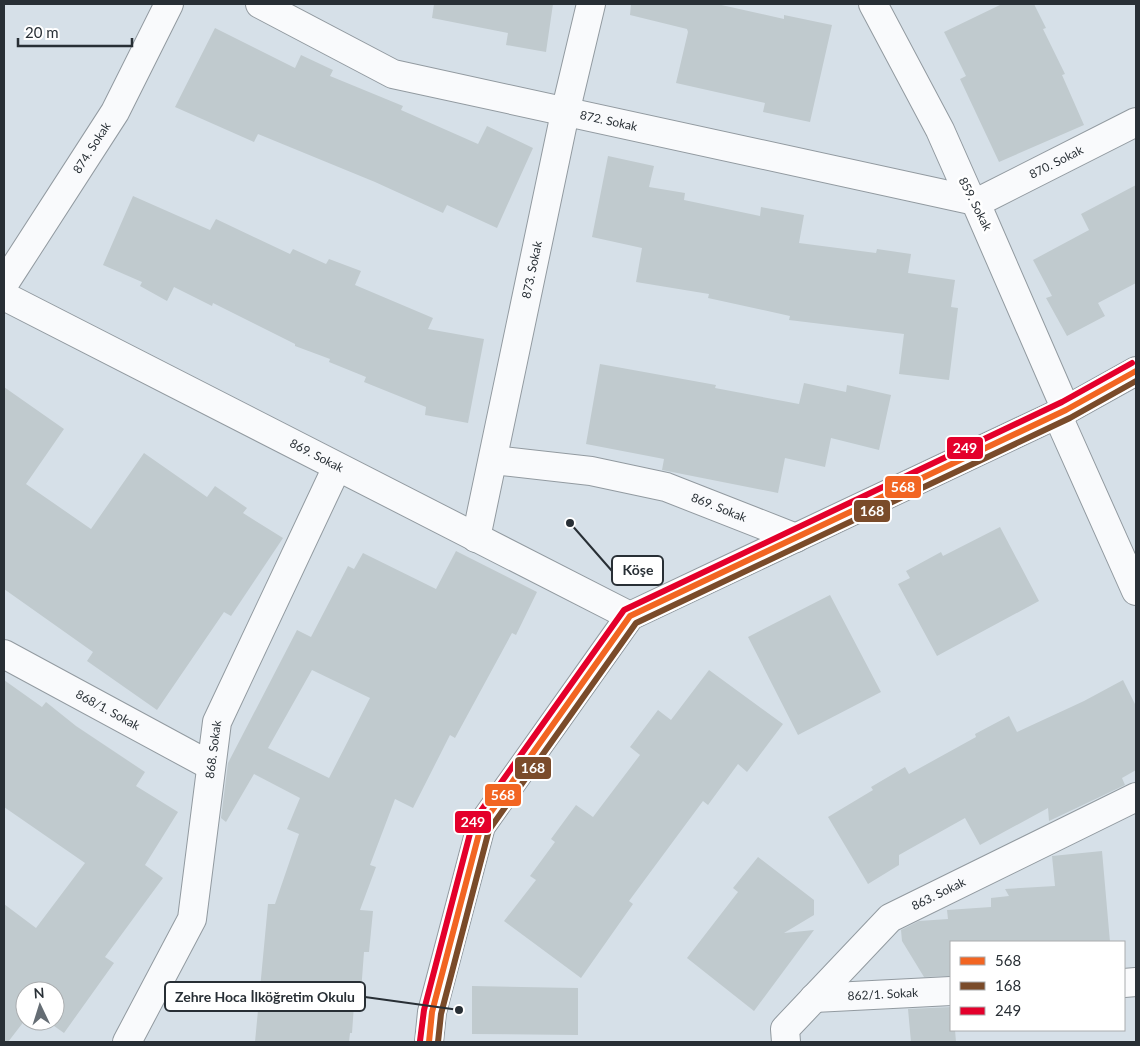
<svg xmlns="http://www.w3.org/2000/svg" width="1140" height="1046" font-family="Lato,sans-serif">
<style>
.building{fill:#c0cace;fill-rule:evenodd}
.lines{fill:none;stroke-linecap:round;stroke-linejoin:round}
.street-casing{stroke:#929aa0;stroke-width:30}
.secondary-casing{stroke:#929aa0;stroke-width:30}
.street{stroke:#f9fafc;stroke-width:28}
.secondary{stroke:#f9fafc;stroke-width:28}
.bus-1-casing{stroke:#fff;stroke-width:10}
.bus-2-casing{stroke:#fff;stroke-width:10}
.bus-3-casing{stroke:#fff;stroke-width:10}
.bus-1{stroke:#f26522;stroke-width:6}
.bus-2{stroke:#7a4b2a;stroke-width:6}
.bus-3{stroke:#e4002b;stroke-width:6}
.labels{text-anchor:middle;stroke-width:5;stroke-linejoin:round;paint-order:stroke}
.street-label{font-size:12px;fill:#282f35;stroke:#fff}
.leader{fill:none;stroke:#282f35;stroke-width:2}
.callout-dot{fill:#282f35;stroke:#fff;stroke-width:2}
.callout{fill:#fff;stroke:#282f35;stroke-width:2}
.callout-label{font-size:14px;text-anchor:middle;font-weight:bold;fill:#282f35}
.line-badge{stroke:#fff;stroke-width:2}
.badge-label{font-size:14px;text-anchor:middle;font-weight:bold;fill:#fff}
</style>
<rect width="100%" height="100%" fill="#d6e0e8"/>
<!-- building -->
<path class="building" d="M434,4H553L546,52L506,45L508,33L432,18Z
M631,4H717L784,19V15L832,25L810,122L763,112L765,103L676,83L688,32L687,29L630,15Z
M1002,4H1034L1046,28L1043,29L1065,74L1062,75L1084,125L999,162L960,79L966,76L944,32Z
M215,28L295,68L301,55L333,70L330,76L403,106L401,110L478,144L487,126L533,148L497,228L447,205L443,213L375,182L258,134L254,142L175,107Z
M608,156L654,166L649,187L685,193L684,200L760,216L761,207L804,215L799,243L876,253L877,249L911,254L908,273L955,280L951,307L958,308L949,380L899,374L904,334L789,320L790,316L708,298L709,294L636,282L642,248L592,237Z
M1136,185V283L1098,303L1105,316L1067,336L1046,298L1052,296L1033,260L1089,230L1081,214Z
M133,196L210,230L216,219L290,254L293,249L326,264L329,259L361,271L355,285L433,318L428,329L484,339L468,423L425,415L426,407L364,382L366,377L329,362L330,359L295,346V344L213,303L212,306L174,287L167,301L140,286L142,282L103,265Z
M600,364L716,385L715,388L799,404L804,383L846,392L847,385L891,395L879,450L831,438L825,467L785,458L778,493L662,470L664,459L586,444Z
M4,387L64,429L26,484L91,529L144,453L207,497L215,486L247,508L243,513L283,538L231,616L224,612L157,710L87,661L93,652L4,589Z
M1000,527L1039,601L937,656L898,584L910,578L906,571L941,552L943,556Z
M456,551L537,592L516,635L512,633L455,738L450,735L413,808L395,799L370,865L376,867L360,910L373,911L369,952H364L361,992L355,991L352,1033H350L349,1042H255L268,904H275L299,834L287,829L300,798L254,774L226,822L221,818L228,763L297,630L311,637L348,566L354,569L363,553L436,589ZM312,670L370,698L329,778L268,748Z
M830,595L881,692L798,735L748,637Z
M709,670L783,724L747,772L738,764L708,805L703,801L629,901L633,904L581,978L504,921L536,880L530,876L555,842L551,839L576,805L593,817L640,755L630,747L658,710L671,720Z
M4,680L42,707L46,702L76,726L145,772L136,786L178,812L145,865L163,878L105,957L114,963L64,1033L47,1021H55V991H25V1020L8,1042H4V904L36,928L85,863L4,807Z
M1123,680L1136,706V770L1122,778L1125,785L1049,821L1048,808L980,845L965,818L899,855V865L868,884L828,817L873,790L871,787L905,767L909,774L976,737L975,734L1009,716L1017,732L1084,701Z
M1102,851L1110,942H951V976L924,977L902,941L901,930L919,921L948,919L947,910L991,907V898L1009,896L1005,889L1055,886L1052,856Z
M758,857L814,900V915L784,933L814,930L754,1011L687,958L738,892L733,888Z
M472,986L578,988V1035L472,1034Z
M951,1007V1030H955L956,1042H911L908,1009Z"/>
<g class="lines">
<defs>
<g id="street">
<path id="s1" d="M260,4L393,74L971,200"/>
<path d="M873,4L940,130L971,200L976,203L1066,410"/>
<path id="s2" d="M976,203L1136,122"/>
<path id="s3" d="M4,284L115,112L169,4"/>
<path d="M1057,414L1136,591"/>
<path id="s4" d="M493,460L591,471L666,487L796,538"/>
<path id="s5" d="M476,538L565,113L591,4"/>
<path id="s6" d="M4,654L211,766"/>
<path d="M1124,983L1136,982"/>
<path id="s7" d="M814,998L951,991"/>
<path id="s8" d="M127,1042L192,919L217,722L337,467"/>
<path id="s9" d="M786,1042L785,1029L890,918L1136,797"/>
</g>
<g id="secondary">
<path id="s10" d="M4,296L630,616"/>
<path d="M429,1042L432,1012L481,826L630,616L1066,410L1136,371"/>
</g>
</defs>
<!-- street casing -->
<use href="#street" class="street-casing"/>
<!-- secondary casing -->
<use href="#secondary" class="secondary-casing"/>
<!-- street -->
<use href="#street" class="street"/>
<!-- secondary -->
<use href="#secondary" class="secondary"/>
<defs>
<path id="bus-1" d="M429,1042L432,1012L481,826L630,616L1066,410L1136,371"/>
<path id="bus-2" d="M438,1042L441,1014L489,830L636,623L1070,418L1136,381"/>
<path id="bus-3" d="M420,1041L424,1010L473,822L624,610L1062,402L1132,363"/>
</defs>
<!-- bus-1 casing -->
<use href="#bus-1" class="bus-1-casing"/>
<!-- bus-2 casing -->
<use href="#bus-2" class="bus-2-casing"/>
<!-- bus-3 casing -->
<use href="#bus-3" class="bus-3-casing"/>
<!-- bus-1 -->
<use href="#bus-1" class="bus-1"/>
<!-- bus-2 -->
<use href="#bus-2" class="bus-2"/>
<!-- bus-3 -->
<use href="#bus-3" class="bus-3"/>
</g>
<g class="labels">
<!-- street labels -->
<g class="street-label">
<text dy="4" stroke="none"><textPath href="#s1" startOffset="371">872. Sokak</textPath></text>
<text dy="4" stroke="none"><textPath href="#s3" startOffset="162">874. Sokak</textPath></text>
<text dy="4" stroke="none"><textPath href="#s2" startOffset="90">870. Sokak</textPath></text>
<text transform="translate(975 204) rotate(63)" y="4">859. Sokak</text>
<text dy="4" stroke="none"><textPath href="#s5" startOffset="274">873. Sokak</textPath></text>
<text dy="4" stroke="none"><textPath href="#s10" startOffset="351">869. Sokak</textPath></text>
<text dy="4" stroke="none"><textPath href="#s4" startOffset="232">869. Sokak</textPath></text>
<text dy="4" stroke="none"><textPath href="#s6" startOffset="118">868/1. Sokak</textPath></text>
<text dy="4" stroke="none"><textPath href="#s8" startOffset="310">868. Sokak</textPath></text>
<text dy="4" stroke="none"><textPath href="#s9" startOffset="220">863. Sokak</textPath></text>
<text dy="4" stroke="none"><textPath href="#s7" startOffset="69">862/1. Sokak</textPath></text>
</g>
</g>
<!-- callouts -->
<path class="leader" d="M570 523L612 571M459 1010L365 997"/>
<g class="callout-dot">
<circle cx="570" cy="523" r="5"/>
<circle cx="459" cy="1010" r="5"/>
</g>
<g class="callout">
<rect x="612" y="556" width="51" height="29" rx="5"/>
<rect x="165" y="982" width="200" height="29" rx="5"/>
</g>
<g class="callout-label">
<text x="638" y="575">Köşe</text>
<text x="265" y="1002">Zehre Hoca İlköğretim Okulu</text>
</g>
<g class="line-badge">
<rect x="946" y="436" width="38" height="24" rx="5" fill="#e4002b"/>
<rect x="884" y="475" width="38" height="24" rx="5" fill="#f26522"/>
<rect x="853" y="499" width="38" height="24" rx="5" fill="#7a4b2a"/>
<rect x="514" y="756" width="38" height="24" rx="5" fill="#7a4b2a"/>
<rect x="484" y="783" width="38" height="24" rx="5" fill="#f26522"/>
<rect x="454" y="810" width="38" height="24" rx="5" fill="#e4002b"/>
</g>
<g class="badge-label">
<text x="965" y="453">249</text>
<text x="903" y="492">568</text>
<text x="872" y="516">168</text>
<text x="533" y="773">168</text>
<text x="503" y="800">568</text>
<text x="473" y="827">249</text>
</g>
<!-- border -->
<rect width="1140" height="1046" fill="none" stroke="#282f35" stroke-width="10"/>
<!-- legend -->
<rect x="950" y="941" width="175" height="90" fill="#ffffff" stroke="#a9acae"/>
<rect x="960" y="957" width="25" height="8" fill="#f26522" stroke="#a9acae"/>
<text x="995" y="966" font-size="15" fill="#282f35">568</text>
<rect x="960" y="982" width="25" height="8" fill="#7a4b2a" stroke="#a9acae"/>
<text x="995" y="991" font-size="15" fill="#282f35">168</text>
<rect x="960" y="1007" width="25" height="8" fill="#e4002b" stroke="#a9acae"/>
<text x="995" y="1016" font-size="15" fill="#282f35">249</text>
<!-- north arrow -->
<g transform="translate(40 1006) rotate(356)"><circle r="24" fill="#ffffff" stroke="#a9acae"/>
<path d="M0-4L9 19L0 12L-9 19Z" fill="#656d74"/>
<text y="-8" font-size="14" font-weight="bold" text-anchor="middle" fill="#282f35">N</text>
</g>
<!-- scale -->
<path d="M18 38v8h114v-8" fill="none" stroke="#282f35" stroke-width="2.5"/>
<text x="25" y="38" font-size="15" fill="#282f35" stroke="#ffffff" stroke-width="4" paint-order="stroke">20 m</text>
</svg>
